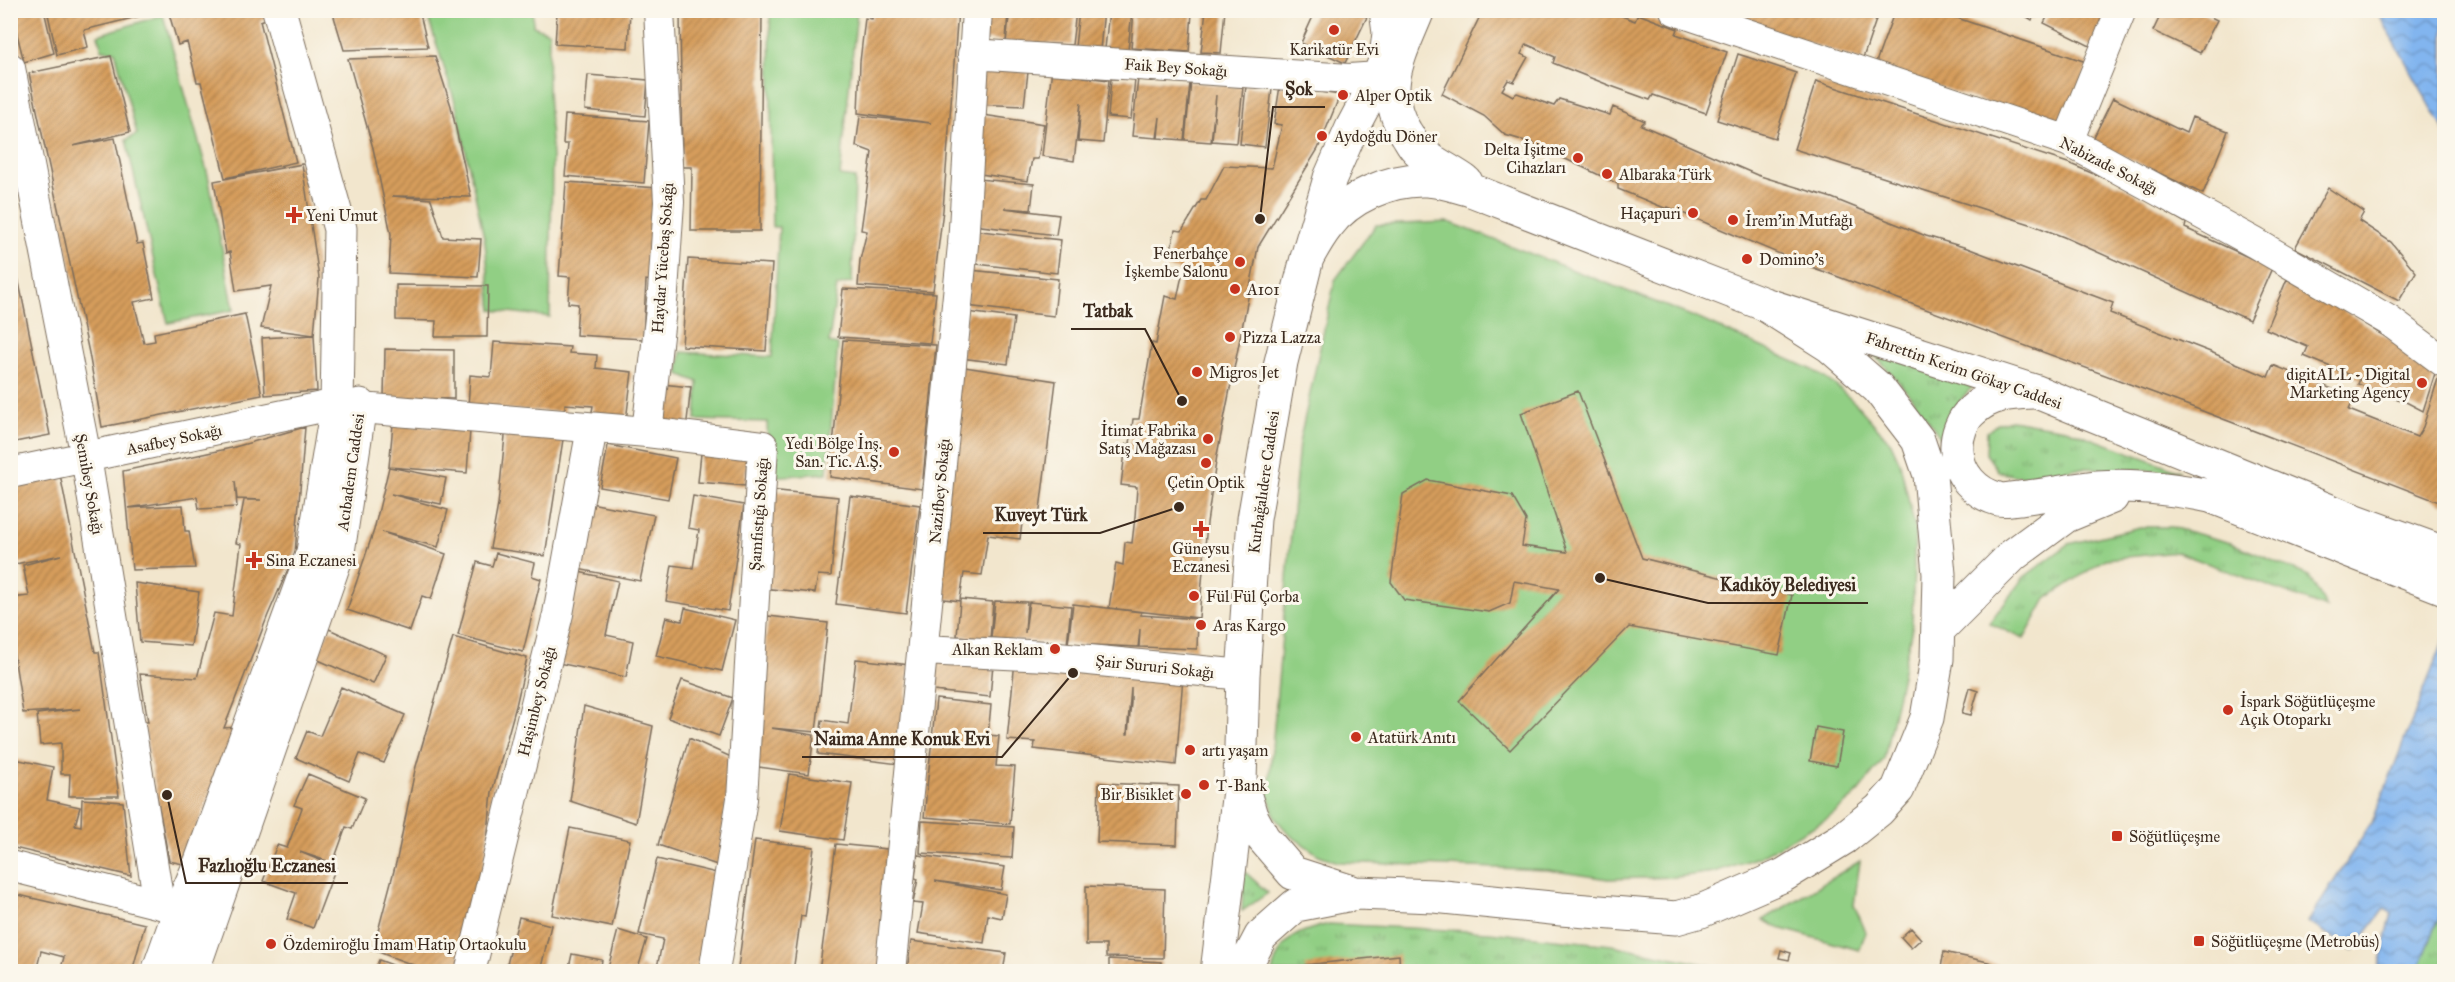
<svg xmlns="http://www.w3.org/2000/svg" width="2455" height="982" font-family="'IM FELL Great Primer',serif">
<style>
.grass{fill:url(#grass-tufts);stroke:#667c51;stroke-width:1.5}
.garden{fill:#91cf84;stroke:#667c51;stroke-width:1.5}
.water{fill:url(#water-waves);stroke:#5e7086;stroke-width:1.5}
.building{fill:url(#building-hatch);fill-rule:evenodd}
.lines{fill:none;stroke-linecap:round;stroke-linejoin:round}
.minor-casing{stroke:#7b6c5b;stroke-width:32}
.primary-casing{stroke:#7b6c5b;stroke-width:35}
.minor{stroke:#fff;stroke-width:30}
.primary{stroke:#fff;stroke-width:33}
.poi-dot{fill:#c8321e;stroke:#fbf7ec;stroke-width:2}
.labels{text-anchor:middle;stroke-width:6;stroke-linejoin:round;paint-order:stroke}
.poi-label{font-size:16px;fill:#3b2a1e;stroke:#fbf7ec;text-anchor:start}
.street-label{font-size:16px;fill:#3b2a1e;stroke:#fbf7ec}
.leader{fill:none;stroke:#3b2a1e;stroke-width:2}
.callout-dot{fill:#3b2a1e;stroke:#fbf7ec;stroke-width:2}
.callout-label{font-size:18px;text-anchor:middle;font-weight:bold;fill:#3b2a1e;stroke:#fbf7ec;stroke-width:6;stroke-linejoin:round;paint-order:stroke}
</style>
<defs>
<pattern id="grass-tufts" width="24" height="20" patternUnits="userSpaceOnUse" patternTransform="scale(1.5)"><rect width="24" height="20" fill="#91cf84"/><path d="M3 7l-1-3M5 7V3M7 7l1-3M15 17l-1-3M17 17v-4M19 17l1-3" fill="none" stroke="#78a86b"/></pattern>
<pattern id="water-waves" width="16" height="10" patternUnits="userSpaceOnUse" patternTransform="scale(1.5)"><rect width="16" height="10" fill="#82b5ef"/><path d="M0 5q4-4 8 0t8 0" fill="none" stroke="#6c93c1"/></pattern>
<pattern id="building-hatch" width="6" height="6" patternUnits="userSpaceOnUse" patternTransform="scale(1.5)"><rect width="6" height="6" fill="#d69d5b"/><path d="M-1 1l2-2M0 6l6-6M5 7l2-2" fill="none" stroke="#af804b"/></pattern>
</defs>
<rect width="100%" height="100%" fill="#fbf7ec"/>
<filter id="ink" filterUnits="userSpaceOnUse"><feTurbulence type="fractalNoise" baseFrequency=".0167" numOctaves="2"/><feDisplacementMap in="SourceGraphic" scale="12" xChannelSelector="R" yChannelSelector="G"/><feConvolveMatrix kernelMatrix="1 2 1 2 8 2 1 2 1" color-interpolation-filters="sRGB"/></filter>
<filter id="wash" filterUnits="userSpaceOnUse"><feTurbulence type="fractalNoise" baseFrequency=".008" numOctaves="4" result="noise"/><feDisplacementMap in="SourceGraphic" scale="24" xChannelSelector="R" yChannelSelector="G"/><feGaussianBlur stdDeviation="1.35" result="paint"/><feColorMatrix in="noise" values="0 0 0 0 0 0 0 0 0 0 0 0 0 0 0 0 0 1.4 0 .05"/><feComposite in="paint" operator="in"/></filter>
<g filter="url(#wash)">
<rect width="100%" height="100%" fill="#f2e6cd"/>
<!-- grass -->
<path class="grass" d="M1867,348L1977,383C1953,403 1951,417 1946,447C1923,410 1898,378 1867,348Z
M2011,420L2066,429L2180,471L2078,468L2026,478L1999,472L1986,454L1987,432L1997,424Z
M2140,527H2171L2231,543L2309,576L2327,608L2177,552L2106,559L2046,599L2024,639L1989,623L2024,577L2069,544Z
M1244,871L1268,893L1242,911Z
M2444,906V971H2418Z
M1329,924L1489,932L1612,945L1737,971L1272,972C1281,937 1297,932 1329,924Z"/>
<!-- garden -->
<path class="garden" d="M426,11H533V26L549,32L548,91L552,158L550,317L492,310L485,242L456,105Z
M770,11H857L840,176L855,178L852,282L837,286L829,343L838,345L827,473L769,477L767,422L696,420L698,382L679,374L681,352L772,357L779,227H772Z
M163,15L208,175L234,310L168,323L126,140L137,134L115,51L102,50L98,35Z
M1449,222L1699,319L1813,370L1835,385L1856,404L1891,443L1900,463L1915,528L1912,628L1884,759L1855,796L1827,819L1759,857L1714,872L1677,877L1608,879L1548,870L1338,862L1319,855L1290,835L1275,818L1268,794L1299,443L1335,280L1376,225Z
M1860,861L1854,905L1866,932L1859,950L1779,928L1763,920Z"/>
<!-- water -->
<path class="water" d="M2377,11H2440L2444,18V130Z
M2444,639V906L2418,971H2378L2392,913L2384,909L2353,950L2308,922L2373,820Z"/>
<g id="blocks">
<!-- building -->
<path class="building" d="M11,10H44L54,53L24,62Z
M47,10H144L145,15L84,30L88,47L57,55Z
M168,10H264L266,19L260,21L296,162L225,178L201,82H197L187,42L178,45Z
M332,10H419L428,47L344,50Z
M551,10H630L628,48L555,44L557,13Z
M680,10H762L760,231H691L692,167H682Z
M873,10H958L943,210L933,291L858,286L860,260L867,231L861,230L872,152L856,146L860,116L931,123L858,113L860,62L865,18L872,19Z
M985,10H1008L1006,42L981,39Z
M1010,10L1076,11L1072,45L1006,42Z
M1079,10H1104L1100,50L1075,47Z
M1109,10H1132L1128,51L1105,49Z
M1134,10L1192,13L1189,52L1131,48Z
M1206,10H1225L1221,53L1201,52Z
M1316,10H1354L1367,17L1345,63L1301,43Z
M1483,10H1606L1635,21L1638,14L1678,29L1676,34L1727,52L1706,113L1653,95L1650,100L1611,86L1553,63L1555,57L1526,44L1521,54L1528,57L1514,82L1508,80L1502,90L1513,96L1517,93L1554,106L1559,99L1610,115L1613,107L1645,121L1641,125L1757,175L1832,198L1926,236L1967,248L2113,303L2110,313L2213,353L2268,377L2273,365L2354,398L2349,410L2417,437L2423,427L2441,369L2444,371V504L2192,407L1806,265L1668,207L1667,209L1618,189V184L1532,143L1505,135L1484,116L1442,94Z
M1710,10H1856L1877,17L1862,61Z
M1895,10H1934L2089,63L2065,130L1875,65Z
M2015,10H2037L2032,20Z
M2051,10H2113L2094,48L2044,23Z
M2163,10L2189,12L2197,10L2217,20L2200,53L2153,31Z
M1738,54L1796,73L1775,138L1717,120Z
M111,56L130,132L73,146L115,138L137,244L143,243L154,298L134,302L144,343L155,341L154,333L245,314L262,395L102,427L89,353L29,73Z
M435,56L451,106L471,197L392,196L431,199L443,237L481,239L478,277L389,273L391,234L373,148L348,59Z
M976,67L1028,72L1024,106L972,104Z
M1052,68L1084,72V77L1109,80L1103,143L1078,141L1081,102L1074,161L1042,156Z
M588,75L648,80L645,116L585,110Z
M1138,78L1190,83L1184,140L1158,138L1160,117L1157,138L1132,136Z
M1111,79H1135L1131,119L1108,117Z
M1816,81L2068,163L2122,186L2186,223L2185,228L2272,268L2249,320L2064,237L2030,224L1794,149Z
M1191,82L1243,87L1237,143L1212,141L1216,95L1211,142L1185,140Z
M1246,86L1272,89L1265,147L1240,144Z
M1280,86L1340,95L1318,149L1258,247L1217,455L1207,523L1199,618L1109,608L1116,563L1123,565L1125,542L1132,543L1135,517L1137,487L1121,485L1126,444H1130L1133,419H1139L1152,343L1156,344L1165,296L1177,299L1183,271L1167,268L1175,230L1182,231L1201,200H1206L1224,166L1272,168L1282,125L1274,124Z
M2113,98L2186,133L2192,117L2228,131L2203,194L2092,141Z
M565,115L649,121L644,183L565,176L568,144H563Z
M983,115L1044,124L1038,159H1032L1028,181L974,173Z
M302,164L319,278L314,335L317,391L265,395L262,338L314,335L261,328L271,286L236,291L230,252L226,253L214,181Z
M978,179L1034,184L1031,210L1004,208L1059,215L1056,235L973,225Z
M566,182L659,188L653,281L646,280L643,339L576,335L578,304L568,303L570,277L559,276Z
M2328,188L2364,212L2359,221L2391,242L2416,272L2399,301L2295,248Z
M972,230L1061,240L1057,273L968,263Z
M10,238L50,435L10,443Z
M688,259L772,264L766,351L682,346Z
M970,270L1058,279L1054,316L966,306Z
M2287,279L2329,301L2379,333L2438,364L2423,411L2406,402L2358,384L2360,379L2304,356L2308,347L2266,329Z
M396,285L488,286L487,337H435L436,321L396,320Z
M843,289L936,293L930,343L838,337Z
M967,312L1014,318L1008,364L961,358Z
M843,340L936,345L922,489L830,477Z
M494,342L570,347L569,353L597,355L596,368L632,372L626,421L591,417L593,406L565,404V412L468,408L470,375L491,377Z
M385,349L454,350V399L384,398Z
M958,366L1056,381L1039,518L1023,515L1020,539L988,535L982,575L964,573L960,599L993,602L990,639L957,636L960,601L936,598Z
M661,384L691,387L686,429L656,425Z
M1578,391L1642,558L1792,595L1779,655L1629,627L1510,750L1459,701L1559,589L1514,581L1510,603L1489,612L1404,600L1391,582L1403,494L1428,480L1512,496L1526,520L1522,546L1567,552L1521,413Z
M393,424L470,430L467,473L389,467Z
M506,426L564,433L545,556L490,548L498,505Z
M305,427L295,553L268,615L224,728L236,727L183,864L169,861L143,722H148L140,674L197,678L214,613L232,616L241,544L236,543L244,500H261L237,499L235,481L237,507L199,509L197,497L128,508L183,505L185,531H189L195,568L132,570L123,471L231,448Z
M702,444L748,449L745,486L698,482Z
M608,445L676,458L668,499L600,487Z
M389,467L446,478L441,504L391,494L448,510L438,547L382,532L446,554L431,599L422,596L410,631L347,610L374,530Z
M60,474L95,652H99L119,796H69L70,774H61V743L40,745L37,714L81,709L23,713L14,655H12L10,598L29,596L23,565L61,555L10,565V484Z
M769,490L838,497L831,576L818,575L815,593L760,588Z
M693,496L744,505L728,611L666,601L672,565L693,568L699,530L688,528Z
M850,496L920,505L906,613L836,604Z
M585,502L654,515L640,581L572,568Z
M496,553L535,563L532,576L541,579L523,652L458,635L477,562L492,566Z
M579,572L618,581L606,635L633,641L626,677L558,663Z
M135,583L199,592L191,646L140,642Z
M995,601L1027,602L1025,633L1029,602L1071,606L1067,644L991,638Z
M1073,604L1141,612V615L1198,619L1197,649L1139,647L1140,629L1138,647L1068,644Z
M685,608L735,620L722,671L656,656L666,617L682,621Z
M768,616L828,623L816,732L771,728L814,735L809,774L752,766Z
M329,629L386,655L373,684L316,659Z
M453,637L527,658L516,706L492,792L486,853L465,972H432L373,950L397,859L415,770Z
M936,658L993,664L990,697L933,691Z
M856,659L910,665L899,764L818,754L822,720L848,724Z
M1015,661L1183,677L1176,765L1034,749L1035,742L1007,740ZM1131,688V703L1128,734H1127Z
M682,680L733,698L719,736L668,718Z
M341,687L405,715L384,763L360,754L349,781L296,758L307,731L320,736Z
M1969,688L1978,691L1971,715L1962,713Z
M936,699L991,705L988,735L999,736L996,766L1015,767L1010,824L924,817Z
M584,706L653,726L636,823L570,801Z
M1816,727L1843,732L1837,766L1810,761Z
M689,738L731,757L720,866L658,845Z
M10,758L53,767L47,800L80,807L75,825L81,826L82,799L123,802L131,876L10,847Z
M308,774L365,798L352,829L346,827L333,863L300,852L336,867L313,928L287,919L296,893L263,881L277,845L287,848L302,808L294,805Z
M789,774L852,783L843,840L780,831Z
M1099,783L1179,786L1177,845L1097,842Z
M922,821L1014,827L1012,858L920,853Z
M570,828L630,840L612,927L552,915Z
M755,840L814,847L805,917L801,916L793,972H766L738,968Z
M836,844L897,850L881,972H819Z
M918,855L1005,867L1001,890L935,881L1006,894L1002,918L988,915L984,943L918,933L923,904L913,903L918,879L915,878Z
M657,859L721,874L699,972H656L663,939L639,934Z
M1086,886L1165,889L1163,958L1106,957V945H1086Z
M10,893L145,924L132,972H60L64,957L41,951L36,972H10Z
M519,917L551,925L540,972H505Z
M1911,928L1921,939L1911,948L1901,937Z
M618,930L647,939L637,972H607Z
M911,941L1006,953L1003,972H907Z
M1781,950L1791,953L1789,960L1779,958Z
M1944,952L1988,962L2022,972H1961L1941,967Z
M572,954L602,960L600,972H568Z
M1399,955L1400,972H1306L1305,965Z
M1109,959L1161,962L1160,972H1109Z
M379,960L409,971L408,972H374Z
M640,966L654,971V972H638Z"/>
</g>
</g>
<g filter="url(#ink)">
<use href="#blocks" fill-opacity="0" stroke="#7b6c5b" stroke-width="1.5"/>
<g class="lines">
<defs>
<path id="minor" d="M1675,10L2068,141L2255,243L2388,320L2444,362
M973,54L1349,79L1379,77
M10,68L86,457L159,903
M2068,141L2121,10
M647,432L663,292L669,202L659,10
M10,473L322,407L337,406L647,432L763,446L742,799L714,972
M923,650L1048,656L1243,675
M10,866L176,908
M470,972L558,614L592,428
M890,972L963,245L977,10"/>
<path id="primary" d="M1418,10C1401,53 1378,89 1406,133C1409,137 1412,144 1416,148C1425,159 1453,172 1466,182
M1307,258C1313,247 1319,236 1327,226C1348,197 1390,179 1425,180C1440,180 1456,186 1471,190L1764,304L2037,392L2345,517L2444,553
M2032,392C2009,393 1990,394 1973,410C1962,419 1956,436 1957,451C1958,474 1975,493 1998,499C2004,501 2013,498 2020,498C2046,495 2071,490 2097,487C2134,484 2174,489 2210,496L2444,588
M1939,629L2013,555L2066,516L2112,497
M1242,786L1251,816L1263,838L1293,873L1352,892
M158,972L180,910L200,864L313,552L337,406L340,229L279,10
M192,972L338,552L360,405
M1217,972L1240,782L1243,675L1254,519L1281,362L1307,258L1330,178L1352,128L1379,77L1386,58L1389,33L1386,10
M1242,972L1261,936L1296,905L1357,893L1434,896L1561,909L1676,918L1701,911L1784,875L1844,838L1879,810L1898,789L1927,718L1937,659L1939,574L1930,475L1918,440L1878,388L1830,346L1764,304"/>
</defs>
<!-- minor casing -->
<use href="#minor" class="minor-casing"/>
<!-- primary casing -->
<use href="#primary" class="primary-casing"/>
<!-- minor -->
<use href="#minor" class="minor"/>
<!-- primary -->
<use href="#primary" class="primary"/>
</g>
</g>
<!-- markers -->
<g class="poi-dot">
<circle cx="1334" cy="30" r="6"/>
<circle cx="1343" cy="95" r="6"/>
<circle cx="1322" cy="136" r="6"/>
<circle cx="1578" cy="158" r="6"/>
<circle cx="1607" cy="174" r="6"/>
<circle cx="1693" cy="213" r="6"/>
<path d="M291 206h6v6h6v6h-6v6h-6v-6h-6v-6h6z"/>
<circle cx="1733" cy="220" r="6"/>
<circle cx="1747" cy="259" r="6"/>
<circle cx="1240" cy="262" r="6"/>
<circle cx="1235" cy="289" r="6"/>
<circle cx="1230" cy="337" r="6"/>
<circle cx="1197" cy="372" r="6"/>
<circle cx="2422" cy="383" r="6"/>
<circle cx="1208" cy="439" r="6"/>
<circle cx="894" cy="452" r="6"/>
<circle cx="1206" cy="463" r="6"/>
<path d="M1198 520h6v6h6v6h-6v6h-6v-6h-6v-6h6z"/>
<path d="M251 551h6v6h6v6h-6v6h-6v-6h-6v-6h6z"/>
<circle cx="1194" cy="596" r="6"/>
<circle cx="1201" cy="625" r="6"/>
<circle cx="1055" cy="649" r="6"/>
<circle cx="2228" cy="710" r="6"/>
<circle cx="1356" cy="737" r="6"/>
<circle cx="1190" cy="750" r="6"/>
<circle cx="1204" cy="785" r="6"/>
<circle cx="1186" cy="794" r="6"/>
<rect x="2111" y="830" width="12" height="12" rx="3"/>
<rect x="2193" y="935" width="12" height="12" rx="3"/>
<circle cx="271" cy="944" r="6"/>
</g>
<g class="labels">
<!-- poi labels -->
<g class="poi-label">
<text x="1334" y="55" text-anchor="middle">Karikatür Evi</text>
<text x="1355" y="101">Alper Optik</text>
<text x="1334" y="142">Aydoğdu Döner</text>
<text x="1566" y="155" text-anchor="end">Delta İşitme<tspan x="1566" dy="18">Cihazları</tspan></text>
<text x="1619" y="180">Albaraka Türk</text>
<text x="1681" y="219" text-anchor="end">Haçapuri</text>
<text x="306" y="221">Yeni Umut</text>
<text x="1745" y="226">İrem'in Mutfağı</text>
<text x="1228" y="259" text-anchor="end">Fenerbahçe<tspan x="1228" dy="18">İşkembe Salonu</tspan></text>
<text x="1759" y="265">Domino's</text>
<text x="1247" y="295">A101</text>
<text x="1242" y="343">Pizza Lazza</text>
<text x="1209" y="378">Migros Jet</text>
<text x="2410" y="380" text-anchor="end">digitALL - Digital<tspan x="2410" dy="18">Marketing Agency</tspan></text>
<text x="1196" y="436" text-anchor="end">İtimat Fabrika<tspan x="1196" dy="18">Satış Mağazası</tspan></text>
<text x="882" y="449" text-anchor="end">Yedi Bölge İnş.<tspan x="882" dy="18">San. Tic. A.Ş.</tspan></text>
<text x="1206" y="488" text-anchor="middle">Çetin Optik</text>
<text x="1201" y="554" text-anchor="middle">Güneysu<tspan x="1201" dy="18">Eczanesi</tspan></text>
<text x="266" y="566">Sina Eczanesi</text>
<text x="1206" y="602">Fül Fül Çorba</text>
<text x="1213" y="631">Aras Kargo</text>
<text x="1043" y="655" text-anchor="end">Alkan Reklam</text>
<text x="2240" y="707">İspark Söğütlüçeşme<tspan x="2240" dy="18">Açık Otoparkı</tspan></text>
<text x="1368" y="743">Atatürk Anıtı</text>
<text x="1202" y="756">artı yaşam</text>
<text x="1216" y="791">T-Bank</text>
<text x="1174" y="800" text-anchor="end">Bir Bisiklet</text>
<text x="2129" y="842">Söğütlüçeşme</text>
<text x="2211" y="947">Söğütlüçeşme (Metrobüs)</text>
<text x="283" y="950">Özdemiroğlu İmam Hatip Ortaokulu</text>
</g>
<!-- street labels -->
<g class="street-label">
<text transform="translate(1176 67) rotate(4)" y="6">Faik Bey Sokağı</text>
<text transform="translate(2109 165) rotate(27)" y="6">Nabizade Sokağı</text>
<text transform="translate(662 258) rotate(-86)" y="6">Haydar Yücebaş Sokağı</text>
<text transform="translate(1964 370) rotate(19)" y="6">Fahrettin Kerim Gökay Caddesi</text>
<text transform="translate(174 439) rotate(-12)" y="6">Asafbey Sokağı</text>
<text transform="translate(350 472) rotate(-82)" y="6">Acıbadem Caddesi</text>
<text transform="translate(1263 482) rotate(-82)" y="6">Kurbağalıdere Caddesi</text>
<text transform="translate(90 484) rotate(80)" y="6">Şemibey Sokağı</text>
<text transform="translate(939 491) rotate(-85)" y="6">Nazifbey Sokağı</text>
<text transform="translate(758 514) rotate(-86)" y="6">Şamfıstığı Sokağı</text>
<text transform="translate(1155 666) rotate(6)" y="6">Şair Sururi Sokağı</text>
<text transform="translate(536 701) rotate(-76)" y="6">Haşimbey Sokağı</text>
</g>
</g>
<!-- callouts -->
<path class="leader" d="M1260 219L1273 107H1325M1182 401L1145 329H1071M1179 507L1100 533H983M1600 578L1708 603H1868M1073 673L1002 757H802M167 795L186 883H348"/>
<g class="callout-dot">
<circle cx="1260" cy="219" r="6"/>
<circle cx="1182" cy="401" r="6"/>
<circle cx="1179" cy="507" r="6"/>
<circle cx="1600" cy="578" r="6"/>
<circle cx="1073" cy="673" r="6"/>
<circle cx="167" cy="795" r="6"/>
</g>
<g class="callout-label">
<text x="1299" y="95">Şok</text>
<text x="1108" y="317">Tatbak</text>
<text x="1041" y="521">Kuveyt Türk</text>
<text x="1788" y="591">Kadıköy Belediyesi</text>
<text x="902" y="745">Naima Anne Konuk Evi</text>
<text x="267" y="872">Fazlıoğlu Eczanesi</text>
</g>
<!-- margin -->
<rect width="2455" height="982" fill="none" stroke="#fbf7ec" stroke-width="36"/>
</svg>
